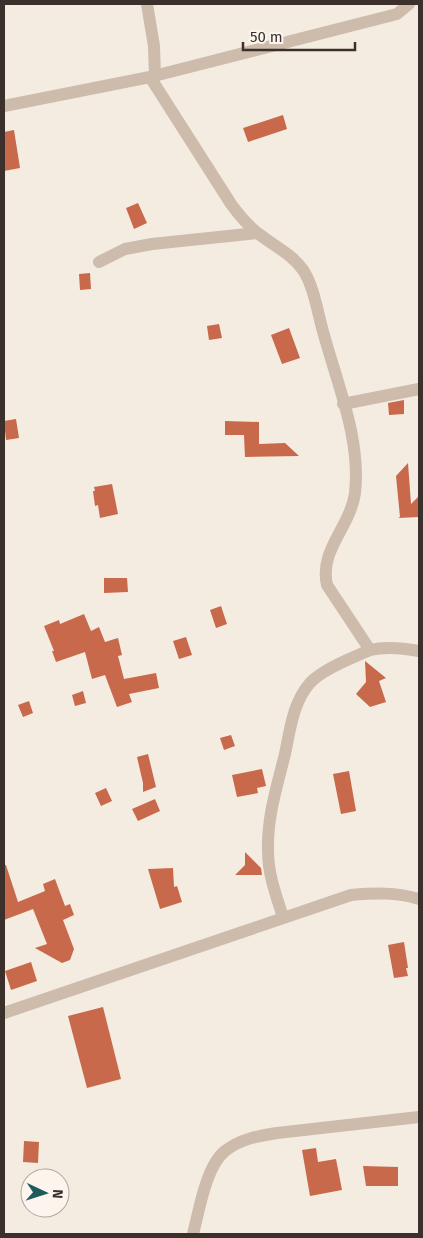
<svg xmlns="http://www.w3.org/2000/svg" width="423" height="1238" font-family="'Fira Sans',sans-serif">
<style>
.building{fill:#c8694b}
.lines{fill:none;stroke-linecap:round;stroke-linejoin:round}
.minor{stroke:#cdbbac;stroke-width:12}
</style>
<rect width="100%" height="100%" fill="#f4ebe1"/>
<!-- building -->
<path class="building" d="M283,115L287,129L248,142L243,128Z
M14,130L20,168L4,171V132Z
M138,203L147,223L134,229L126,208Z
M90,273L91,289L80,290L79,274Z
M219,324L222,338L209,340L207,326Z
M289,328L300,358L282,364L271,335Z
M404,400V414L389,415L388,403Z
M16,419L19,438L6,440L4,421Z
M225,421L259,422V444L285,443L299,456L245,457L244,435H225Z
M408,463L411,504L419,496V517L398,518L400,517L396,476Z
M112,484L118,514L100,518L98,505L95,506L93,491H95L94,487Z
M104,578H127L128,592L104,593Z
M221,606L227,624L216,628L210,610Z
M84,614L91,631L99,627L105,642L118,638L122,655L118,656L124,679L156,673L159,688L129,694L132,702L117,707L105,675L92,679L85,652L56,662L52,651H54L44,626L59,620L60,624Z
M186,637L192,655L179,659L173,641Z
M365,661L386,678L379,681L386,702L370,707L356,694L366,682Z
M83,691L86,703L75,706L72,695Z
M29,701L33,713L23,717L18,705Z
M231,735L235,746L224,750L220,738Z
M148,754L156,787L143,792V783L137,757Z
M262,769L266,786L257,788L258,793L237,797L232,775Z
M349,771L356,811L341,814L333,774Z
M106,788L112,801L101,806L95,793Z
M155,799L160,811L138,821L132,809Z
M245,852L261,868L262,875H235L245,865Z
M4,865H6L18,902L45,891L43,884L55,879L65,906L70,904L74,915L63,920L74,949L70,960L62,963L35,948L47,944L33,909L4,920Z
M173,868L174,887L177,886L182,902L160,909L148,869Z
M404,942L408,968H406L408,976L394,978L388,945Z
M31,962L37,981L11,990L5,971Z
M103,1007L121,1079L87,1088L68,1016Z
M24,1141L39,1142L38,1163L23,1162Z
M316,1148L318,1162L336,1159L342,1190L310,1196L302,1150Z
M363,1166L398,1167V1186H366Z"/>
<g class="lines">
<!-- minor -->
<path class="minor" d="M147,4L154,46L155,76
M150,77L397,14L409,4
M4,106L150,77L231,204C239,215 248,226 259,234C274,246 292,254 303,270C314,286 318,315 324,335C338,386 361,440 355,493C350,528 319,550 327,585L370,650C352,658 323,669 310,683C293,702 290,730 285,754C277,786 267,817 268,851C268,874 276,895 283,917
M99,262L125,249L152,244L257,233
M343,404L419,389
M370,650C386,646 403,648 419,651
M4,1013L351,895C374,893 396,892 419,899
M193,1234C199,1211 206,1166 225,1151C240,1139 258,1136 277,1133L419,1117"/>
</g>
<!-- border -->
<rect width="423" height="1238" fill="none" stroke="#3b302b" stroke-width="10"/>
<!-- north arrow -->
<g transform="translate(45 1193) rotate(94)"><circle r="24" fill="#fbf5ee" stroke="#aea6a0"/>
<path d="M0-4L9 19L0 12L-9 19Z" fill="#1f5a5e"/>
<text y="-8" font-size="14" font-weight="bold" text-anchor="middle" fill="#3b302b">N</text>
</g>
<!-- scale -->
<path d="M243 42v8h112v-8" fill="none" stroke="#3b302b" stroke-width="2.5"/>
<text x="250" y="42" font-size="15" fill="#3b302b" stroke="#fbf5ee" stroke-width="4" paint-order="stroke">50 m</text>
</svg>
